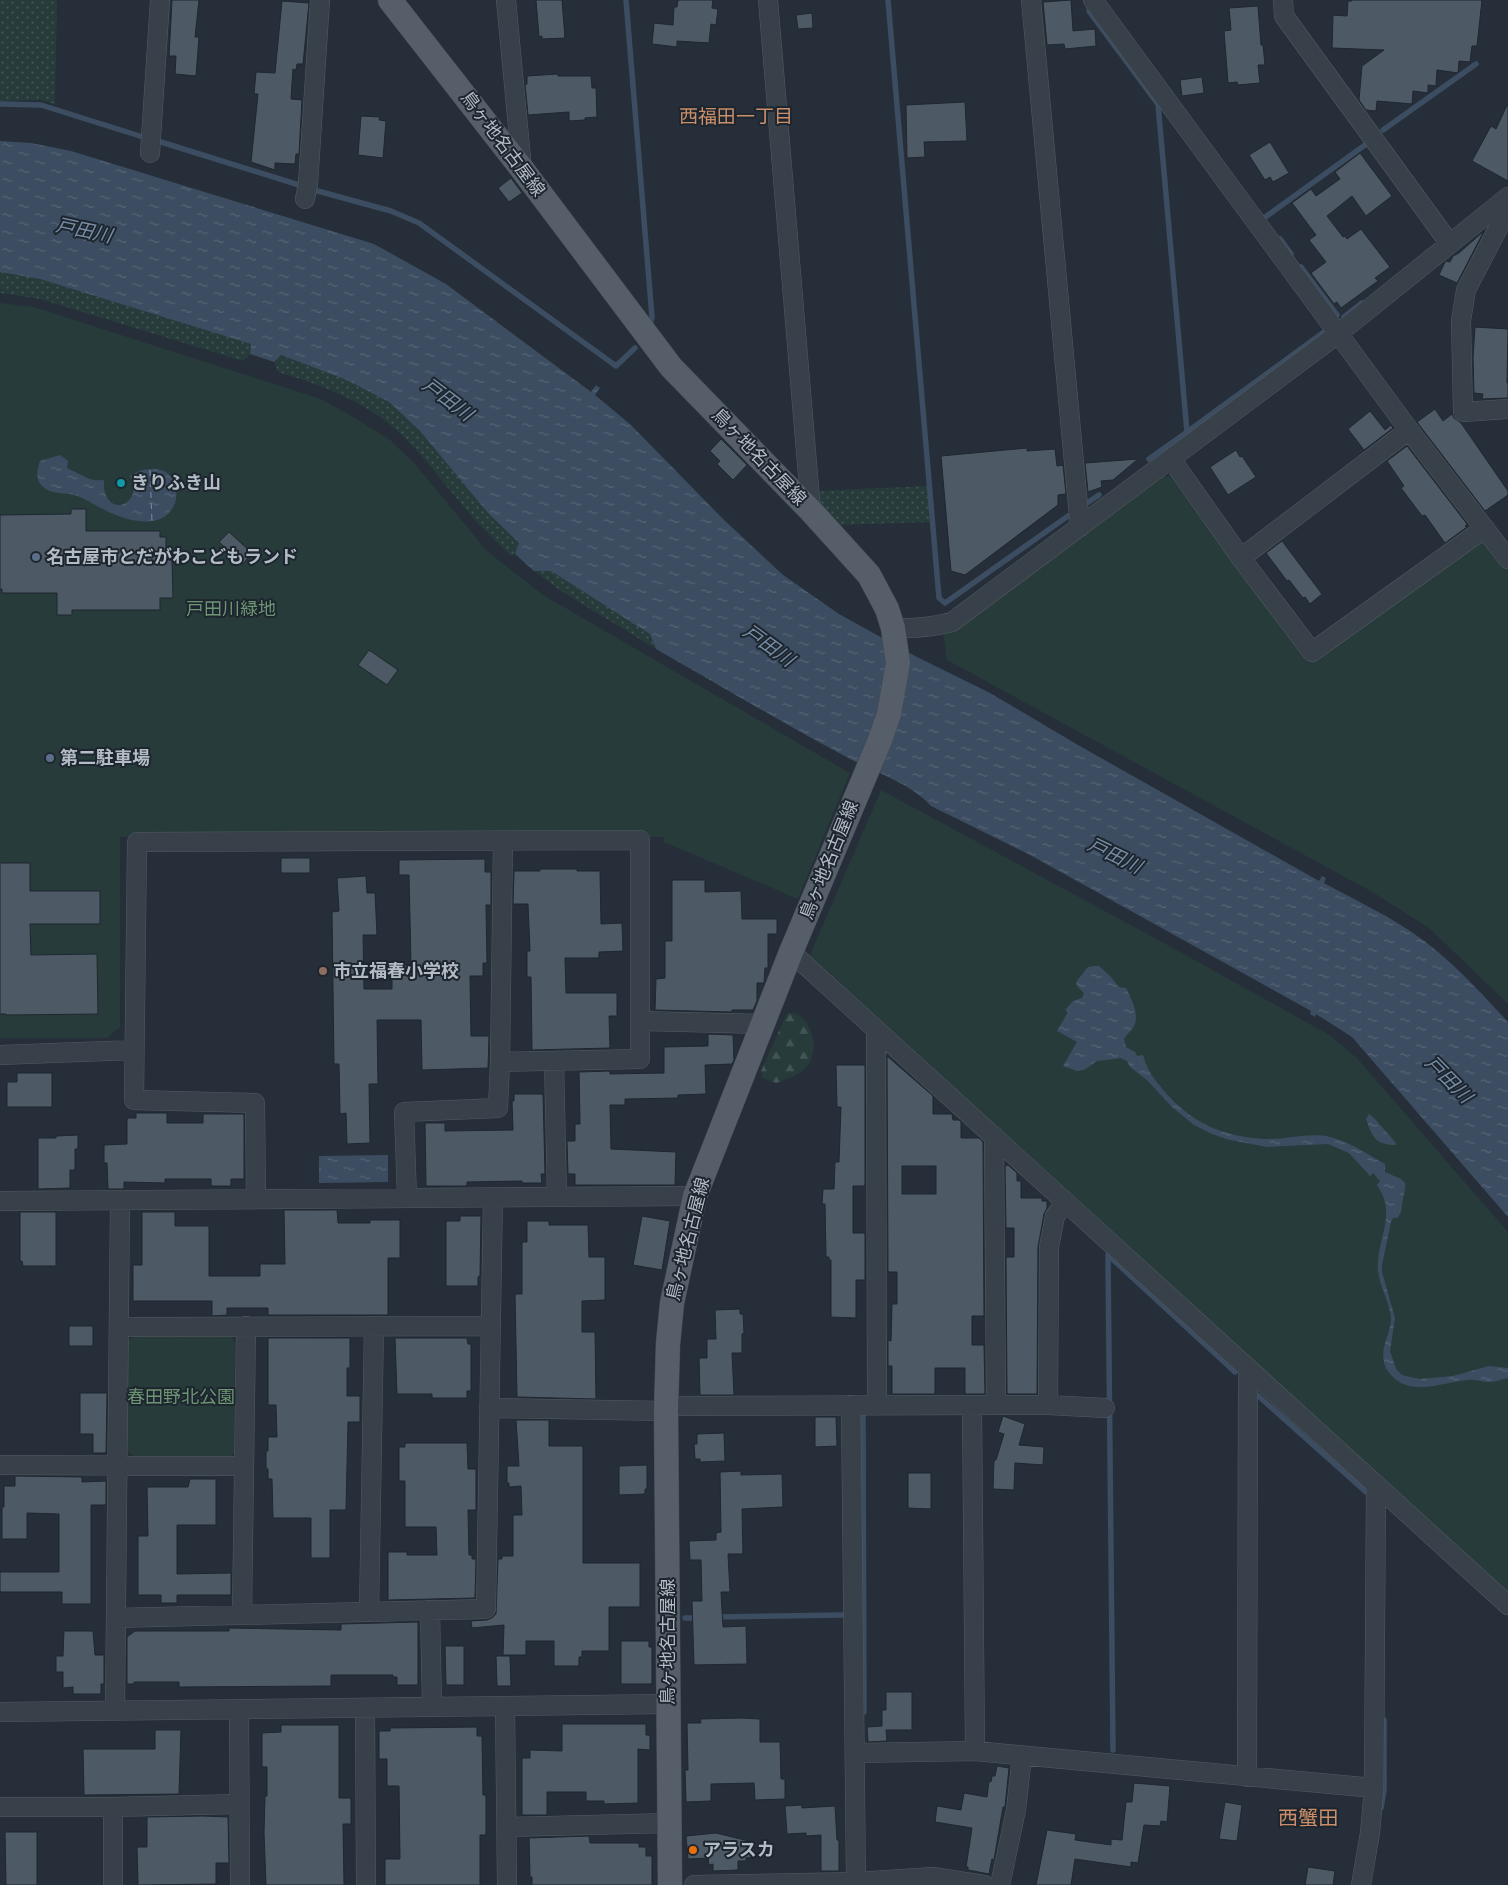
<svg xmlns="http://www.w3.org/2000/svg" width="1508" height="1885" font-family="Signika,'Noto Sans JP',sans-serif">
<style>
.grass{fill:url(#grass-dots)}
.forest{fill:url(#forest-firs)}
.park{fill:#273b3b}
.water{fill:url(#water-ripples)}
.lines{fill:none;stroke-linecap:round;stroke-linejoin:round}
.stream{stroke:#3c4d61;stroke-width:5.5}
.ferry{stroke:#778ea6;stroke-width:1;stroke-dasharray:6 5;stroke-linecap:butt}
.building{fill:#4d5964;stroke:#1f2730;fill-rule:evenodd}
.minor-casing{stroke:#535b64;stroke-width:20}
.major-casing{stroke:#414952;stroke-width:25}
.minor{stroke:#384049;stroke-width:19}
.major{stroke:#565f69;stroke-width:24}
.culture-dot{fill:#0f9aa8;stroke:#1d252e;stroke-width:2}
.service-dot{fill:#5c6f8a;stroke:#1d252e;stroke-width:2}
.education-dot{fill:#8d6e63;stroke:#1d252e;stroke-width:2}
.food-dot{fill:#e8710a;stroke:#1d252e;stroke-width:2}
.labels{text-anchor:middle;stroke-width:4;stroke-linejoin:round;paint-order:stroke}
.street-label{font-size:18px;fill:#b3bbc5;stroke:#1d252e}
.poi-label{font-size:18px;font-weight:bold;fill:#b3bbc5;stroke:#1d252e;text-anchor:start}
.park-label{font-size:18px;fill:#6d9473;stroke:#1d252e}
.neighbourhood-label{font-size:19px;fill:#ca8e6a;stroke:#1d252e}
.water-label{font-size:19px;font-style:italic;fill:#778ea6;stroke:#1d252e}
.quarter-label{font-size:20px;fill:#ca8e6a;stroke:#1d252e}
</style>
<defs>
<pattern id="grass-dots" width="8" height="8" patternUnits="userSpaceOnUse" patternTransform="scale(1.25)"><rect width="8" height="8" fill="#273b3b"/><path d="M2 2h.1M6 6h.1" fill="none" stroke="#445556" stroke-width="1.8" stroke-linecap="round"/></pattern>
<pattern id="forest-firs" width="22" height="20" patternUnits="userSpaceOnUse" patternTransform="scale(1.25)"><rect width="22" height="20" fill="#273b3b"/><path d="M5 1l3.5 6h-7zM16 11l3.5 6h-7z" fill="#445556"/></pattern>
<pattern id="water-ripples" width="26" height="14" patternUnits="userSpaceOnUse" patternTransform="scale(1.25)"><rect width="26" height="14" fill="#3c4d61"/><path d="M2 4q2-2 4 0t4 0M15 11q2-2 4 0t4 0" fill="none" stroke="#566576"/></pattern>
</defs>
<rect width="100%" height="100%" fill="#252e39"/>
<!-- grass -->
<path class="grass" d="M0,0H57L55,104L41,100L0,101Z
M0,272L40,279L251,344L250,354L243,361L40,299L0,293Z
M281,355L349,381L389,402L420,431L488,513L519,543L515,554L511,556C500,545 489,535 478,523C448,491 426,456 392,426C361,400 316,383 278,372L274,362Z
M928,486L930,522L838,525L818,508L817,491Z
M534,571H551L650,634L656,649L561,591Z"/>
<!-- forest -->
<path class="forest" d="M787,1013C790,1013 796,1013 798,1015C814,1025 817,1047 810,1062C804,1073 788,1079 776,1083L763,1078L761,1071Z"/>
<!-- park -->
<path class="park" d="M0,303L34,307L318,398L345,412L389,439L415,464L487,551L543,595L850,773L798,899L664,842V837H120V1027L107,1038H0Z
M1157,476H1170L1308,663L1487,534L1508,565V1004L1429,928L1374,893L947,660L943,632Z
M881,790L1164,943L1328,1034L1357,1058L1508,1232V1594L810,955Z
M136,1335L231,1336L235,1343L234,1454L226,1459L135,1457L126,1450L128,1341Z"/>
<!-- water -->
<path class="water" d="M0,141L31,143L71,151L374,244L446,284L591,392L596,385L600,388L595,395L631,425L723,519L783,575L839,614L915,656L990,693L1078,745L1319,881L1322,876L1326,878L1324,883C1357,901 1392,917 1423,940C1455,964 1481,993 1508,1022V1217L1352,1037L1316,1014L1315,1017L1310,1014L1311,1011L1030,855L931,806C910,783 879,774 852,760C786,725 721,686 656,649L650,634L551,571H534L515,554L519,543L488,513L420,431L389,402L349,381L281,355L274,362L250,354L251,344L40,279L0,272Z
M60,455L68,461L67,468C72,471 74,471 79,474C91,479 89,481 104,480C101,513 136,513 134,482L130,476C140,468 163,465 171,477C176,484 178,494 175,503C164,532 126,521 105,510C94,505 85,498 74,495C62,492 51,495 42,486C35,478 37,471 40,461Z
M1093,966H1099L1110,976L1119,987L1126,988C1131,998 1140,1015 1134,1026C1131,1031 1127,1034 1124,1039L1126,1047L1135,1052L1137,1056L1143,1055C1147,1070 1154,1079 1164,1091C1192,1123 1221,1136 1264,1139C1285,1140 1306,1133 1326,1136C1347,1140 1367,1154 1385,1164V1172L1401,1179L1405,1183C1406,1190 1404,1192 1403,1199C1401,1207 1403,1211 1397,1218H1393L1391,1222L1382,1265V1272L1395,1318L1390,1351L1396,1369L1402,1375L1419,1379L1453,1376L1489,1366L1508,1368V1378C1502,1379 1496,1382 1489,1382C1482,1382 1474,1379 1467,1380C1443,1382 1414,1396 1394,1378C1389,1373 1385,1368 1384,1362C1380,1346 1392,1332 1391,1317C1389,1298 1376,1282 1378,1262C1380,1233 1396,1213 1377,1185L1380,1181L1373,1173L1370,1176L1349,1153L1328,1144L1267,1147L1230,1140L1212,1134L1194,1125L1172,1107L1147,1080L1130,1067L1127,1061L1121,1058L1097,1061L1084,1070L1077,1071L1063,1066L1077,1042L1057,1031L1068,1012L1065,1010L1073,1001L1082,998L1084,993L1077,986L1076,982L1088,967Z
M1369,1114L1375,1119L1395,1142L1396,1145C1375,1145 1372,1136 1366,1119Z
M388,1155V1182L319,1183V1156Z"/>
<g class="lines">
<!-- stream -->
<path class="stream" d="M626,0L652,317L650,326
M888,0L939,598L945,603L1068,516
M1089,11L1158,104L1187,432L1149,459
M1,104L41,105L143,137
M1383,130L1476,64
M161,142L299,185
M314,190L391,211L419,223L616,366L635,348
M1264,218L1365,145
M1280,239L1291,254
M1301,267L1337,315
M1344,317L1362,303
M1187,432L1324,332
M1084,505L1099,495
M1254,1392L1366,1492
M863,1412L864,1712
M715,1617L842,1615
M685,1618H698
M1113,1750L1108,1255L1235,1372
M1381,1808L1384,1790V1720"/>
<!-- ferry -->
<path class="ferry" d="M150,470L152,522"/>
</g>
<!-- building -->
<path class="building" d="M172,0H199L195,37H199L196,76L175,74L176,56H169Z
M536,0H562L565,38L542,39V36L539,37Z
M678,0H713L712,8L718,9L716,25L711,24L709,43L677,41V47L652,44L654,23L673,25L674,7H677Z
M1071,0L1073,31L1095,29L1096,46L1065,49L1064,44L1047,45L1043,2Z
M1352,0H1482L1477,46H1472L1470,62L1459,61L1458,73L1437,70L1436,86L1428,85V93L1413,91L1412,104L1377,101L1376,111L1366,110L1359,100L1362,66L1384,50L1332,48L1333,15L1347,16L1348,1H1352Z
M282,1L309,3L303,64H297L296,70L293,69L291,99L302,100L299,154H296L295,164L275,163V170L251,162L258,94H254L256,72L275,73Z
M1258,6L1261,45H1263L1265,65H1258L1260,83L1238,85L1237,82L1228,83L1224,31L1231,30L1229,8Z
M812,13L813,28L798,29L796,15Z
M558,74V76H591L592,88H596L597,117L585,118V120L569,121V112L528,115L525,84H527V76Z
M1202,77L1204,93L1182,96L1180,80Z
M965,102L967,141L924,142L925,157L907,158L906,105Z
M1508,103V181L1472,161L1491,126L1496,129Z
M361,116L380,117L379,120L386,121L383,158L358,155Z
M1270,142L1289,173L1273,182L1270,177L1265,180L1249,155Z
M1360,153L1392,196L1366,216L1352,196L1327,216L1343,237L1345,236L1347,239L1361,229L1390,267L1375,278L1378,281L1341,308L1337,302L1334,304L1311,273L1326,262L1309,240L1316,235L1292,203L1311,189L1316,196L1340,179L1335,172Z
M511,178L522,193L509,202L498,188Z
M1484,231L1457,283L1439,275L1445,262L1446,261L1450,262L1453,256L1459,253Z
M1475,327L1508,329L1507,383H1508V398L1482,399L1483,394L1474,393L1473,358Z
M1435,409L1443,421L1452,414L1454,418L1461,423L1508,491V495L1485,511L1417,422Z
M1370,411L1385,430L1391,425L1393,428L1364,450L1348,429Z
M721,439L747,465L733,480L717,464L720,461L710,451Z
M1407,446L1467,524L1465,526L1467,527L1445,543L1425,515L1422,516L1401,488L1404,486L1387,461Z
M1027,448V451L1055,449L1057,466L1063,465L1066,494L1058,495V505L965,575L951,571L941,456Z
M1236,450L1240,457L1242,456L1256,477L1228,495L1210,467Z
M1138,459L1113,480L1101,481L1102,487L1088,492L1085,463Z
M71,509H86V531H160V537H166V553H169V560H172L173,598H160V610H72V615H57V593H2V589H0V515L71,514Z
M229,532L252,553L243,564L219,542Z
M1282,541L1322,594L1310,604L1305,597L1303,598L1289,580L1287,581L1266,553Z
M369,650L398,670L387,685L358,665Z
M281,858H310V873H281Z
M485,859V872H491V905H486L487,963H483V976H470L471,1036H489L488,1068L422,1070L421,1020H377L378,1084H369L370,1143L347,1144L346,1113L340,1114L339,1064H334L332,912L339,911L337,878L366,876L367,893H375L377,935H363L364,989H392V973L401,965H411L409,875H399V860Z
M0,863H30V891H100V924H30L31,955L97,954L98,1014L6,1015V1014H0Z
M540,869H577V871H600L601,924L622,923L623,951L599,952V958H565L566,993H617V1016H609L610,1048L532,1050L531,977H527V951H530L528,904H513L514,871H540Z
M672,880H705V892L741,891L742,919H777V934H768V968H765L764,983H757V1001L753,1010H732V1012L655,1010L656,979L665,978V941H672Z
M708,1034L733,1035L734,1060L732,1064L705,1065L706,1094L678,1095V1098L625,1099V1105H610L611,1149L676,1152L675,1185H575V1174H568L567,1141H575V1124H580L579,1072L610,1071V1074L664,1073V1047L708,1046Z
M887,1056L933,1096V1114H952L953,1120H959L961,1122V1138H979L983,1142L984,1316H972V1345H984L985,1394H965V1368H935V1394H892V1366H888V1340L891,1341L892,1304H897V1272H888ZM902,1166H936V1194H902Z
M836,1065H865V1186H853V1233H865V1280H856V1318L831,1317V1260H829V1257H826L825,1204H822L823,1189H834L835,1162H839L841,1107H837Z
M17,1073H52V1107H7V1082H17Z
M514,1094H543L545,1174H541L542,1183H522V1181L467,1182V1186H426L425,1123H445V1131L513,1130L512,1101H514Z
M136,1113H167V1123H203V1114H244V1179H231V1186H211V1179H165V1183L124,1182V1189H108L107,1163H104V1145L127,1144V1118H136Z
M78,1135V1149H75V1170H70V1188L38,1189V1138H56V1136Z
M1008,1165L1017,1173V1181H1021V1198H1042V1201H1047V1208L1044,1214L1038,1247L1037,1394H1007L1006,1257H1014V1228H1006L1005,1166Z
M284,1210H337L338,1223H370V1220H400V1258H388V1315H268V1308H227V1315L212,1316V1301H133V1265H142V1212H175V1226H209V1276H260V1264H285Z
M20,1212H56V1266H23L22,1261H20Z
M460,1216H481L480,1276L478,1277V1286H446V1221H460Z
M642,1216L670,1221L662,1270L633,1265Z
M527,1221H549V1225H588L589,1257H605V1300L582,1301V1332H595L596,1399L517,1397L515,1294H522V1242H527Z
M740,1309V1314H743L744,1333L742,1334V1353H732L734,1395H700L699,1358H707V1339H716L715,1310Z
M69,1326H93V1346H69Z
M268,1338H350V1368H347V1396H360V1422H348L346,1510H330V1558H311V1518H273L272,1479H268V1469L266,1468V1451H268V1437H277L276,1405H268Z
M395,1338H467L468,1344H471V1391H467V1398H432V1394H397Z
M80,1393H107L106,1453H93V1434H80Z
M1003,1416L1025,1424L1019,1445L1044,1447L1043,1465L1015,1463L1014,1490L993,1489L994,1460H996L1004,1434L998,1432Z
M815,1417H836L837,1446L815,1447Z
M516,1420H549V1446H583V1563H640V1607H609V1651H582V1657H579V1666H554V1641H526V1655H503L504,1625L472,1628L471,1621L487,1620L492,1618L496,1614L498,1559H502V1556H513V1515H522L521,1486L509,1487V1483H507V1466H519Z
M724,1433L725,1461L700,1462V1459H695L694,1444H697V1434Z
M405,1443H467L468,1469H476V1510H468L469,1555H472V1559H476L475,1598L388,1600V1552H407V1555H437L436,1527H405V1481H399V1447H405Z
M647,1465V1489H645V1494L619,1495V1466Z
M741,1471V1475L782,1474L783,1507L742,1509L743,1554H728L730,1592H721L723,1627L746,1626L747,1664L694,1665L692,1601H702L701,1560H690L689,1541L716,1540V1533L721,1532L720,1472Z
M908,1473H931V1509L908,1508Z
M15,1476L82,1477V1482L106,1481V1505H91V1604H62V1592H0V1572H59V1514L27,1513V1539H2V1507H4V1486H15Z
M190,1479H216V1525H177V1574L231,1573V1595H177V1603H161V1595H138V1536H148L147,1487H188Z
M418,1622V1685H397V1677H393V1675H331V1686L179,1687V1682H134V1684H127V1637L135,1631H229V1628L341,1630V1624Z
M64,1631H93L95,1655H104V1684H101V1694H73V1687L63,1688V1672H56V1656H63Z
M621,1641H649V1647H652V1684H621Z
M445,1646H464V1685H446Z
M496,1656H510L511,1686H497Z
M886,1692H912V1730H886L887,1741L868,1742L867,1727L882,1726V1710H886Z
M741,1718L760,1719V1742H780L781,1779H785V1799L755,1800L754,1783L711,1784V1801L686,1802L685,1770H688L687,1723H701L700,1719Z
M562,1724H646V1735H650V1750L638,1749V1803L604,1804V1801H586V1792H547V1815H522V1758H530V1750L562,1751Z
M281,1725H339V1798H351V1824H343L344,1885H266L264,1833L265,1796H267V1767H262V1733L281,1732Z
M477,1727V1736H482L483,1795H486V1835H480V1885H385V1859H400L399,1786H387V1759H379V1731H390V1728Z
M155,1730H181L179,1794L84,1795L83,1749H155Z
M997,1766L1009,1768L1005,1807H1003L994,1860L992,1859L989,1874L968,1870V1867H966L972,1828L935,1822L937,1806L961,1810L964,1793L987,1797L989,1781L991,1782L992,1776H995Z
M1134,1783L1170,1786L1167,1822L1161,1821L1160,1826L1144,1825L1138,1863L1131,1862V1867L1075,1859L1071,1885H1036L1047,1830L1076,1834L1075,1840L1111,1845V1839L1122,1840L1126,1802H1132Z
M1225,1802L1242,1805L1237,1841L1219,1839Z
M802,1805V1808L835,1806L837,1840H839V1871H821V1835L806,1836V1833L787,1834L785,1806Z
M203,1816L228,1817L229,1863H216V1884L138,1885L137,1847H147V1817Z
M5,1832H37V1885H6Z
M716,1833L753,1842L755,1857L746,1858V1861H738V1870L713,1871V1864L709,1865L708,1858L688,1859L686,1836Z
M589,1836L590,1843H639V1847H646V1856H652V1885H532V1877H530L529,1838Z
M1308,1867L1335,1871L1333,1885H1305Z"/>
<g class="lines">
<defs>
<path id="minor" d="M506,0L522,169
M768,0L811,511
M1031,0L1080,527
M1093,0L1409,430L1508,559
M1283,0L1284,16L1450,244
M150,153L160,0
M305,199L308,184L320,0
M1508,209L1466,290L1461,321L1463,412L1508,409
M1171,459L1241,558L1312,652L1485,528
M1241,558L1409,430
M893,628C914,629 932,627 952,622L1339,333L1508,197
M791,952L1508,1605
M641,1021L763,1024
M876,1029L877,1405
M0,1055L133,1050
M554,1061L557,1197
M407,1198L404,1112L498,1108L500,1062L503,841
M256,1199L255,1103L134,1100L137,842L640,840V1059L500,1062
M0,1201L695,1196
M119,1327L491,1326
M851,1405L856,1885
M972,1405L975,1751
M996,1405H1048L1049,1247L1055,1216L1066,1202
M1048,1405L1105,1408
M666,1406L996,1405L994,1136
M489,1408L666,1411
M0,1465L243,1466
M430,1610L432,1707
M369,1612L374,1326
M242,1615L246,1326
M116,1618L486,1609L493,1197
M505,1706L507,1885
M365,1708L366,1885
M239,1709L240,1885
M115,1711L120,1200
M0,1712L668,1704
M855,1753L975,1751L1374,1788L1370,1833L1361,1885
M1247,1777L1248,1370
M1374,1788L1376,1486
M0,1807H113L239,1804
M506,1827L669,1823
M113,1885V1807
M694,1885L856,1882L933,1877L984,1885
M1000,1885L1016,1810L1022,1756"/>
<path id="major" d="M390,0L522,169L671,367L811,511L869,575L887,609L893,628L898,663L889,714L880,740L791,952L695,1196L672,1303L668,1344L666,1411L670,1885"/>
</defs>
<!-- minor casing -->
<use href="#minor" class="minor-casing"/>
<!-- major casing -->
<use href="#major" class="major-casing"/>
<!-- minor -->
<use href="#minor" class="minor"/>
<!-- major -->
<use href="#major" class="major"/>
</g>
<!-- markers -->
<circle class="culture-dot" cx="121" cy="483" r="5"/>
<g class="service-dot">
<circle cx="36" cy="557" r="5"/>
<circle cx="50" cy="758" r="5"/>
</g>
<circle class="education-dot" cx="323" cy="971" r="5"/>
<circle class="food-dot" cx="693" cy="1850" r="5"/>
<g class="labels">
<!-- street labels -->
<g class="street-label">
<text transform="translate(503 144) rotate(53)" y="6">鳥ヶ地名古屋線</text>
<text transform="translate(759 457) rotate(46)" y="6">鳥ヶ地名古屋線</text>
<text transform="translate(829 860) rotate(-68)" y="6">鳥ヶ地名古屋線</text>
<text transform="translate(688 1239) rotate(-76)" y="6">鳥ヶ地名古屋線</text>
<text transform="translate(668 1642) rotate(-90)" y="6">鳥ヶ地名古屋線</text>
</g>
<!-- poi labels -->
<g class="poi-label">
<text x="131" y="489">きりふき山</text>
<text x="46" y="563">名古屋市とだがわこどもランド</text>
<text x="60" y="764">第二駐車場</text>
<text x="333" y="977">市立福春小学校</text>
<text x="703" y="1856">アラスカ</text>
</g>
<!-- park labels -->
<g class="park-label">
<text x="231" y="615">戸田川緑地</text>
<text x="181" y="1403">春田野北公園</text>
</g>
<!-- neighbourhood labels -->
<g class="neighbourhood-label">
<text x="736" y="123">西福田一丁目</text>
</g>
<!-- water labels -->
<g class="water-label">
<text transform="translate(84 230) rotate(12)" y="7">戸田川</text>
<text transform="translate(448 399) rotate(37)" y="7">戸田川</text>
<text transform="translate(769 645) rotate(36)" y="7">戸田川</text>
<text transform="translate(1115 855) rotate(26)" y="7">戸田川</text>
<text transform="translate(1449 1079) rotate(45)" y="7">戸田川</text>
</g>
<!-- quarter labels -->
<g class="quarter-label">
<text x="1308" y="1825">西蟹田</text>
</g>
</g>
</svg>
